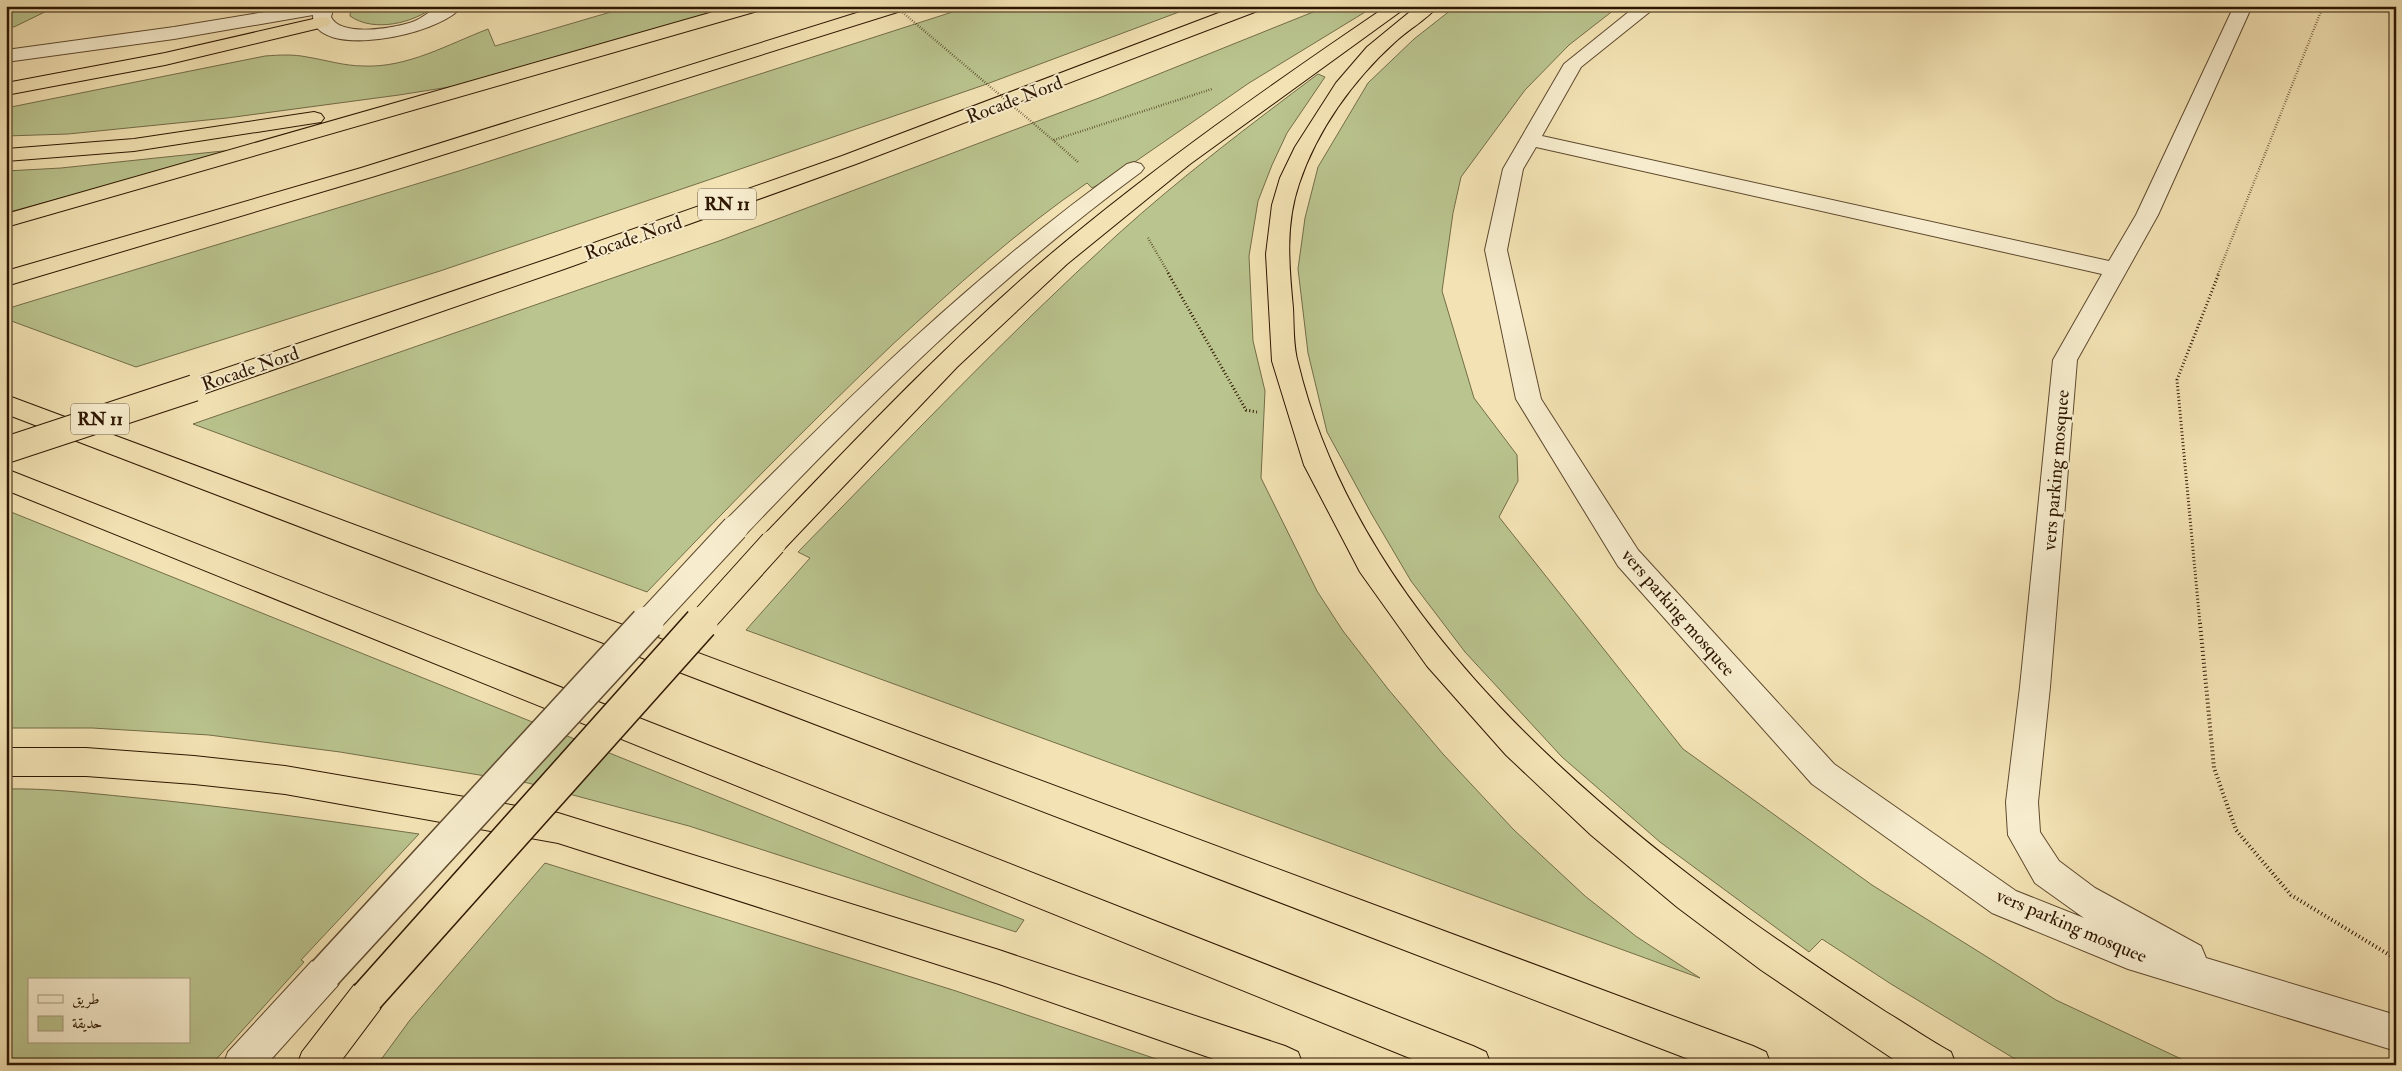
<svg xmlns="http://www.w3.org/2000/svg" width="2402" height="1071" font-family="'IM FELL Double Pica',Amiri,serif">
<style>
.green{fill:#bac48e;stroke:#746d48;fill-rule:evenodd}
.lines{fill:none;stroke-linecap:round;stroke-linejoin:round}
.minor-casing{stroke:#5f492e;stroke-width:2}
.highway-casing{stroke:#2e1601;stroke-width:2}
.path-far2{stroke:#2e1601;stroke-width:2.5;stroke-dasharray:0.5 2;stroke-linecap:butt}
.path-far1{stroke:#2e1601;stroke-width:3;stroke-dasharray:1 2.5;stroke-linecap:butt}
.path{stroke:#2e1601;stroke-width:4;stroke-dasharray:1 3;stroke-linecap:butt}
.minor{fill:#f7edce;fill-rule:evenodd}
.highway{fill:#f3e3b4;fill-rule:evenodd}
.minor-bridge-far1-casing{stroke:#5f492e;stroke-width:28;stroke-linecap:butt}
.minor-bridge-casing{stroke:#5f492e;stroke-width:36;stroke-linecap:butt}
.highway-bridge-far1-casing{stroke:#2e1601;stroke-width:28;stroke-linecap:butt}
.highway-bridge-casing{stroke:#2e1601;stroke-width:36;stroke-linecap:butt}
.path-bridge{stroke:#2e1601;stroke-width:2.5;stroke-dasharray:0.5 2;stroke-linecap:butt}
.minor-bridge-far1{stroke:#f7edce;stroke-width:26}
.minor-bridge{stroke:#f7edce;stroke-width:33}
.highway-bridge-far1{stroke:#f3e3b4;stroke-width:26}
.highway-bridge{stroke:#f3e3b4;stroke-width:33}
.labels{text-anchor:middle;stroke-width:4;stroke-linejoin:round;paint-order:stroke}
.shield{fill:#f7edce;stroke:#6a563e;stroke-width:1}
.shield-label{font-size:18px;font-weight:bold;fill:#2e1601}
.street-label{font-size:19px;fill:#2e1601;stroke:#f7edce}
</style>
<rect width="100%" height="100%" fill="#f3e3b4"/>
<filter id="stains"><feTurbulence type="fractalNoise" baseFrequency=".004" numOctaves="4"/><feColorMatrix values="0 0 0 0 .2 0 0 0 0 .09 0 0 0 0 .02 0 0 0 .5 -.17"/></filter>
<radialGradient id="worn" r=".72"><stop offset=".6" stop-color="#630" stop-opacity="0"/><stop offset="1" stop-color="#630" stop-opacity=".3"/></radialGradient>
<!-- green -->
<path class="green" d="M6,6H57L14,27L6,25Z
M351,6H435C414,23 374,33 350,16Z
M631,6H740L468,84L399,95L227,118L68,134L6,136V108L265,56C279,55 293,54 307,57C326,60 344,66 364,66C407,68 449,44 488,29L495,46Z
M971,6H1195L984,85L720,176L440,271L136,367L6,319V309L459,171Z
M1328,6H1375L1249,83L1113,177L1092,188L1087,183C1017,231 954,288 892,345C808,425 727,508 647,592L193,424L719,241L1099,98Z
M1456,6H1619L1569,45L1525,90L1461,177L1453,213L1442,291L1474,398L1517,455L1518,481L1499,517L1683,749L1872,885L2056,1000L2194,1065H2025L1891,984L1822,939L1809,952L1660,842L1562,757L1465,652L1411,581L1371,513L1327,432L1308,353L1298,269L1305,218L1318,167L1368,83L1414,39Z
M1318,74L1325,77L1287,133L1272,165L1258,201L1249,256L1253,341L1265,391L1261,478L1317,591L1343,631L1388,689L1443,754L1514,830L1585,896L1637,937L1700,978L746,630L810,558L798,552C903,445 1006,336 1117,235C1181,177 1250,125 1318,74Z
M242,149L6,213V171L61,168Z
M6,510L1024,920L1016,932L689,826L528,783L340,752L209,735L92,728H6Z
M6,789C47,788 87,793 128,797C225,806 322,820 419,834L301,960L304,962L211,1065H6ZM29,980H189V1042H29Z
M545,863L956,991L1174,1065H377L410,1020Z"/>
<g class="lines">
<defs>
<path id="minor" d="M301,6H334L331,17C341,38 397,28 415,21C424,17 433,8 442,6C448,5 456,6 462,6C441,36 312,61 313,15L174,39L6,62V50L174,27Z
M1636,6H1657L1581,67L1542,136L2109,261L2136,215L2234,6H2252L2158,215L2077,360L2050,687L2038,802L2040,832L2059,861L2095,888L2201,946L2206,958L2396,1015V1051L2128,969L1992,913L1812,784L1618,566L1516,399L1485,250L1503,169L1564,64ZM1536,147L2102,274L2053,360L2020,687L2006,802L2008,835L2035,883L2084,918L2016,891L1834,764L1638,550L1541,399L1507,250L1523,169Z
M1134,162L1141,164L1144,168L1141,172C993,281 871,403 745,535L735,538L725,535L721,528L725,521C854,391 978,271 1127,164Z
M325,956L338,961L343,973L338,985L266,1065H223L228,1052L312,961Z"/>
<path id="highway" d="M734,6H764L761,10L6,227V214Z
M879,6H907L904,10L375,176L6,286V271L361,168Z
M1237,6H1263L1260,10L856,164L567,268L203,394L194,396L185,394L182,388L185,382L551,258L842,156Z
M1387,6H1408L1190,164L1067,264L957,367L783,550L773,553L763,550L759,543L763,536C856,439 949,340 1052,253C1158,164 1272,84 1387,6Z
M1417,6H1438C1426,20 1409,29 1395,42C1353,80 1317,130 1299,184C1285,225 1289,266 1293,308C1294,326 1293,346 1298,363C1355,599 1559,782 1748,919C1793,951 1839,982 1886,1012C1908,1025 1929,1040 1951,1052L1956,1065H1902L1761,970L1677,907L1591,835L1506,755L1427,666L1360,572L1304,465L1272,361L1266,254L1272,205L1280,178L1295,147L1336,83L1367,47Z
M322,17L328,18L331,22L328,26L165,65L6,95V83L165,53Z
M314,112L321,114L324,118L321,122L134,151L6,161V149L134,139Z
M6,395L1753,1046L1766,1052L1771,1065H1704L6,414Z
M6,469L1473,1046L1486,1052L1491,1065H1427L6,490Z
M6,748H86L194,756L285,766L558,813L999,950L1285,1046L1298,1052L1303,1065H1231L999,984L558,843L285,794L194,784L86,776H6Z
M367,979L380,985L385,997L380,1009L338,1065H297L302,1052L354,985Z"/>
</defs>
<!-- minor casing -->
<use href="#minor" class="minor-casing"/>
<!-- highway casing -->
<use href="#highway" class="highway-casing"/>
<!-- path-far2 -->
<path class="path-far2" d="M1053,140L1079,163
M1054,140L1212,89
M1148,238L1169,274
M2218,274L2323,6"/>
<!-- path-far1 -->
<path class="path-far1" d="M1168,273L1246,410L1257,412
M2200,624L2177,380L2219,273"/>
<!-- path -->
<path class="path" d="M2200,623L2214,768L2236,830L2291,895L2396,959"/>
<!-- minor -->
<use href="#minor" class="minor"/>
<!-- highway -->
<use href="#highway" class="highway"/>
<defs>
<path id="minor-bridge-far1" d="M646,624L735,528"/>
<path id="minor-bridge" d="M325,973L647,623"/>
<path id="highway-bridge-far1" d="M6,450L194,388
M700,624L773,543"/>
<path id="highway-bridge" d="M367,997L701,623"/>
</defs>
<!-- minor-bridge-far1 casing -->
<use href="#minor-bridge-far1" class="minor-bridge-far1-casing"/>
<!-- minor-bridge casing -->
<use href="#minor-bridge" class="minor-bridge-casing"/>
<!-- highway-bridge-far1 casing -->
<use href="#highway-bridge-far1" class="highway-bridge-far1-casing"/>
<!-- highway-bridge casing -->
<use href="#highway-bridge" class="highway-bridge-casing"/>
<!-- path-bridge -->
<path class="path-bridge" d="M895,6L1053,140"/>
<!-- minor-bridge-far1 -->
<use href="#minor-bridge-far1" class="minor-bridge-far1"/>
<!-- minor-bridge -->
<use href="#minor-bridge" class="minor-bridge"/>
<!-- highway-bridge-far1 -->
<use href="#highway-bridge-far1" class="highway-bridge-far1"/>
<!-- highway-bridge -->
<use href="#highway-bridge" class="highway-bridge"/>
</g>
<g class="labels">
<!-- shield labels -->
<g class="shield">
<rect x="698" y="188.5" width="58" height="31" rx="4"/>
<rect x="71" y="403.5" width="58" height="31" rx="4"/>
</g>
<g class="shield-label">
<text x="727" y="210">RN 11</text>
<text x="100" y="425">RN 11</text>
</g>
<!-- street labels -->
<g class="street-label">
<text transform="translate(1014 99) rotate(-21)" y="7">Rocade Nord</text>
<text transform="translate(633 237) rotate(-19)" y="7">Rocade Nord</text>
<text transform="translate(250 368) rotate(-19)" y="7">Rocade Nord</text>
<text transform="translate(2055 470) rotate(-85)" y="7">vers parking mosquee</text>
<text transform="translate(1679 612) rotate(49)" y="7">vers parking mosquee</text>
<text transform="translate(2072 925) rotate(23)" y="7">vers parking mosquee</text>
</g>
</g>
<!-- margin -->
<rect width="2402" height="1071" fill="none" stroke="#f3e3b4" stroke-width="25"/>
<rect x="8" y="8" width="2387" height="1056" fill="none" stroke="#2e1601" stroke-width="2.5"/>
<rect x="12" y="12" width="2377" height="1046" fill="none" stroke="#2e1601"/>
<!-- legend -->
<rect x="28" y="978" width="162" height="65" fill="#f7edce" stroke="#a7977c"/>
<rect x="38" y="995" width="25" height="8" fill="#f7edce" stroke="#a7977c"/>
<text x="72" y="1004" font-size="15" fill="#2e1601">طريق</text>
<rect x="38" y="1016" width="25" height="15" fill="#bac48e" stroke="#a7977c"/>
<text x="72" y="1028" font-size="15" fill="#2e1601">حديقة</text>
<rect width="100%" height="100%" filter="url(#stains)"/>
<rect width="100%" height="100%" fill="url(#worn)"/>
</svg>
